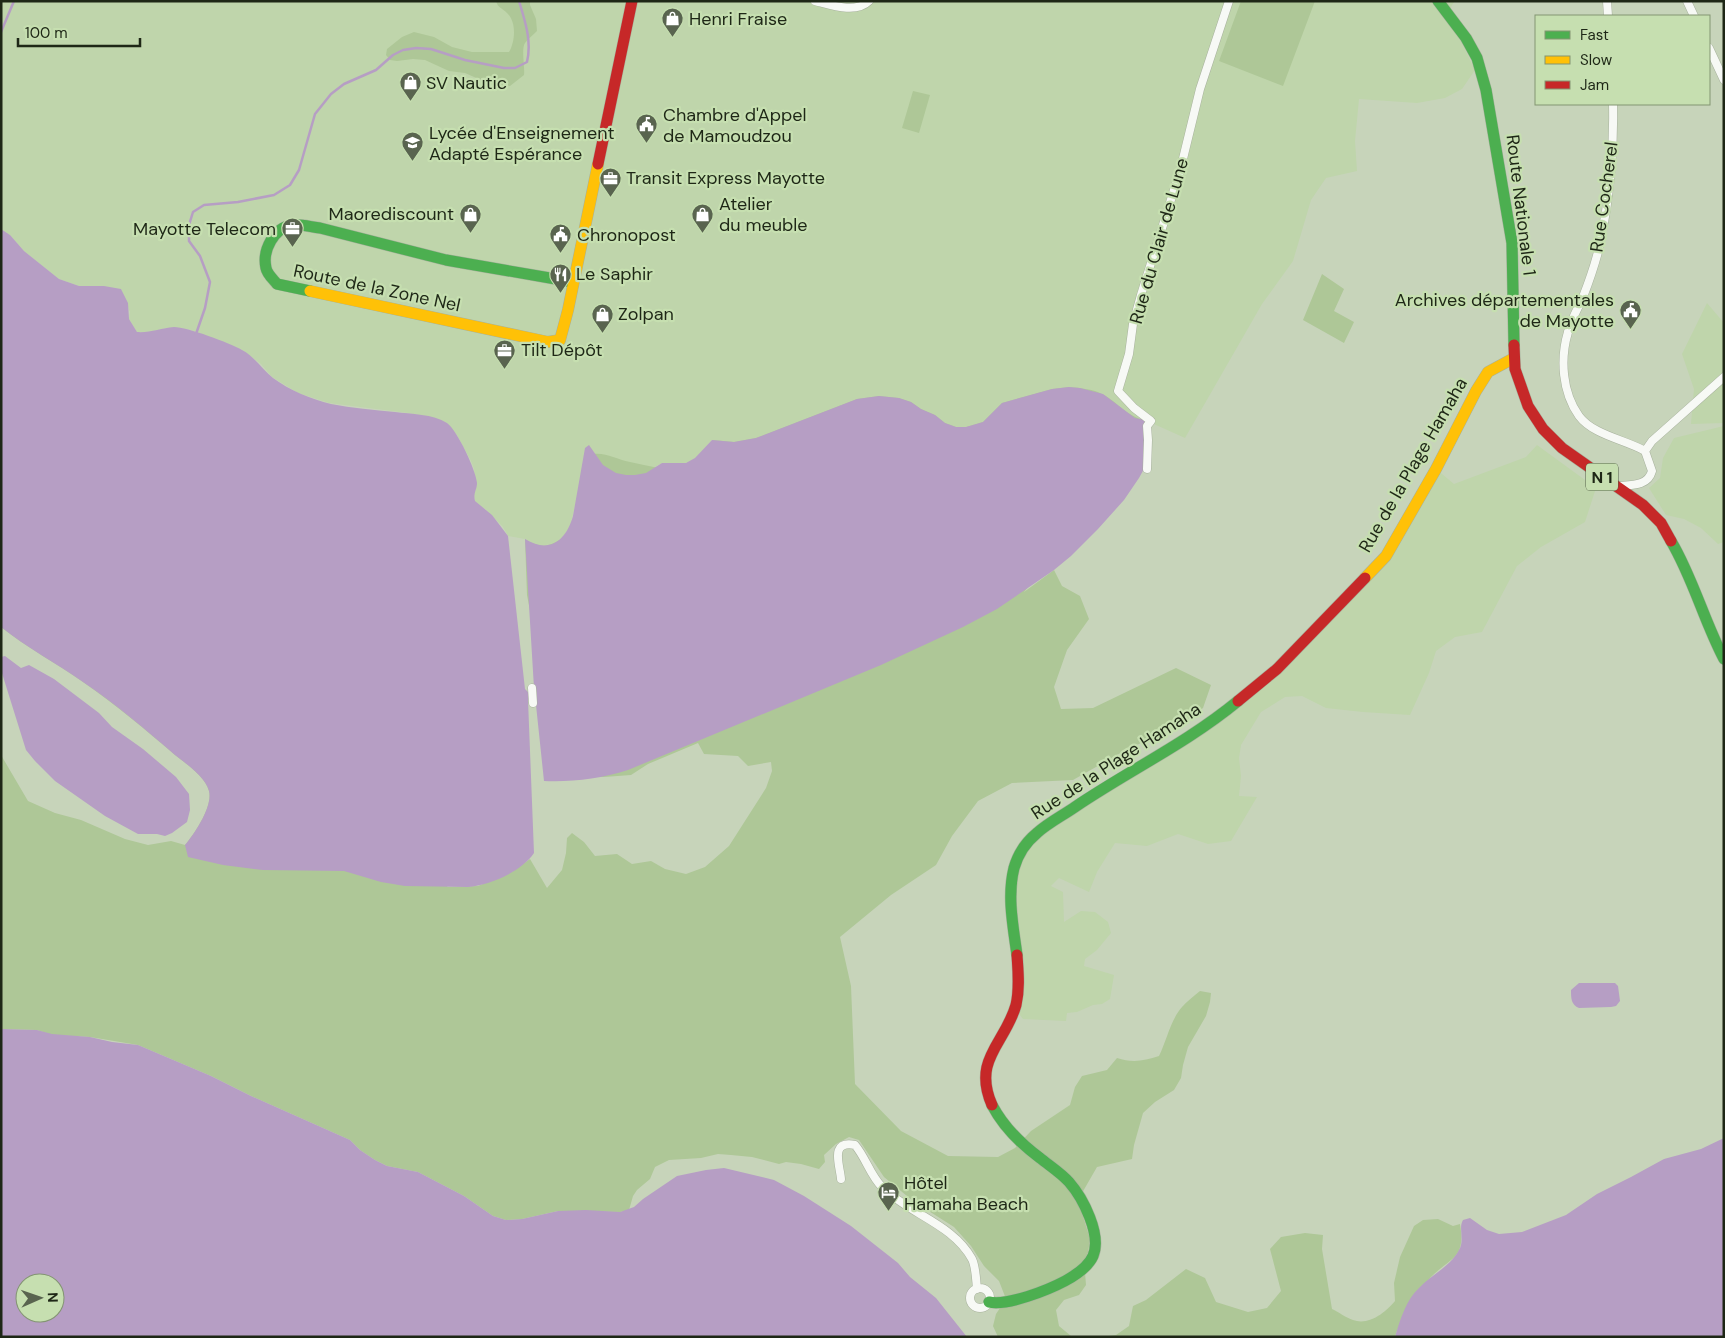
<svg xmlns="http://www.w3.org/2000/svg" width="1725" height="1338" font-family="'DM Sans',sans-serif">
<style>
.built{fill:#bfd5ab}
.green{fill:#aec797}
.water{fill:#b69ec4;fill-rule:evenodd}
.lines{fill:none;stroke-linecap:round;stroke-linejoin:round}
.stream{stroke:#b69ec4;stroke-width:2.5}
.street-casing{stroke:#a7b19d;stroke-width:9}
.fast-casing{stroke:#a7b19d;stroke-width:12}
.slow-casing{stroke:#a7b19d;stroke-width:12}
.jam-casing{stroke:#a7b19d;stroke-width:12}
.street{stroke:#f7f9f5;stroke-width:8}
.fast{stroke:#4caf50;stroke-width:11}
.slow{stroke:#ffc107;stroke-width:11}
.jam{stroke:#c62828;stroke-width:11}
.labels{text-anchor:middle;stroke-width:4.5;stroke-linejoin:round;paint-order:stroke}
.shield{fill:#c6dfb0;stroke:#505e44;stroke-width:1}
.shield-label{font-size:16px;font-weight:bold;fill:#1e2716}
.poi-label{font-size:18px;fill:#1e2716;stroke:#c6dfb0;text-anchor:start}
.street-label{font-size:18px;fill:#1e2716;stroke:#c6dfb0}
</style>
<rect width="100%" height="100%" fill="#c7d4ba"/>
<!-- built -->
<path class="built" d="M1,1H1455L1452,5L1446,20L1461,41L1475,70L1462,89L1445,98L1417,103L1359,99L1355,141L1357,171L1326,178L1311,200L1293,261L1262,304L1185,438L1145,420L1135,418L1103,394L1094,391L1069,387L1052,389L1002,403L983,422L966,427H956L945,423L935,415L921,409L911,402L899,398L879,396L857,399L756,438L734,442L712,440L695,459L686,463H662L653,468L603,465L589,446L570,527L561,539L553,544L538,546L525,539L508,536L503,527L485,509L478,505L475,501L474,494L476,489L474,469L471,461L457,435L447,423L430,417L408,413L329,403L298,393L272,377L261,364L242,350L188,329L166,328L146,333L137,332L129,319L130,312L121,289L79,286L59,279L24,251L10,235L1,229Z
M1707,303L1724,323V423L1691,424L1694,389L1682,354Z
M1724,426V542L1718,544L1701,528L1684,519L1666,515L1649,488L1660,478L1663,458L1674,438Z
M1537,445L1596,488L1585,522L1541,547L1517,566L1482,632L1455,637L1436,651L1429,673L1410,715L1363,712L1326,708L1302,696L1285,697L1261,712L1241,745L1239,758L1241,776L1239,796L1257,797L1231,841L1208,844L1178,834L1147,846L1115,843L1097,872L1089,892L1059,878L1051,886L1063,892L1064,922L1081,911L1095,912L1108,922L1111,933L1097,950L1085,959L1084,966L1114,975L1110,999L1102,1004L1093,1005L1077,1012L1067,1013L1066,1021L1023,1019L1015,1009L1012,882L1028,839L1232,706L1386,556L1436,469L1454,484L1526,457Z"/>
<!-- green -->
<path class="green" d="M496,1H530V5L536,19L537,31C533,35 528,39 525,43C521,49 525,66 524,75L510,86L499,88L465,73L449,71L425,60L413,59L397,61L390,60L386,55L387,49L402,37L414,32L434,37L452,47L472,52H509C515,42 517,22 507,13C502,8 498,8 496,1Z
M1241,1H1315L1283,86L1219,61Z
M913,91L930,95L919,133L902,128Z
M1322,274L1344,289L1334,311L1354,322L1344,343L1303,320Z
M1069,387C1080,388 1094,389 1104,395C1118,403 1128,417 1145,420L1144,442L1147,447L1024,592L1054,570L1062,586L1080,596L1089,619L1067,650L1054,687L1061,709L1093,708L1176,668L1211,685L1203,708L1180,725L1126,750L1073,780L1012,783L978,801L952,836L936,865L891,895L840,937L851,986L855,1084L901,1131L948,1156L998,1157L1015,1148L1031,1131L1070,1105L1075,1087L1082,1076L1107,1070L1117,1058C1132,1063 1144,1061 1159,1056C1167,1040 1170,1021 1182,1007C1187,1001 1194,996 1200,991L1211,993L1210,1002L1206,1016L1188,1047L1183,1065L1181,1078L1174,1090L1155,1102L1143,1113L1134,1145L1132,1159L1097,1167L1078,1200L1090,1239L1088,1253L1084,1260L1086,1285L1079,1295L1064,1300L1056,1310L1059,1326L1071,1336L1085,1337H998L993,1326L996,1314L1006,1299L999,1281L984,1266L971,1246L954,1227L913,1201L884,1177L859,1140L849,1137L836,1144L824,1155L825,1162L819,1169L801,1164L786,1162L779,1164L752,1157L731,1155L718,1154L701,1158L669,1160L655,1167L650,1179L637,1190L633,1196L629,1210L620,1212L558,1211L522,1219L506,1220L493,1216L464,1196L418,1172L387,1166L375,1160L360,1150L350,1140L251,1096L211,1076L138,1045L90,1037L52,1035L37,1030L1,1029V755L28,801L55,813L81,820L125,839L148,845L171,841L185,845C195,833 213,806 209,791C205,776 186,764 175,755C146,730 115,704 83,682C56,663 27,648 1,627V516L448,887L478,886L513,871L530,859L547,888L562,870L566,853L567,838L572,833L584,842L595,856L617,854L632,864L651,861L665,869L686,874L705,867L729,846L766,788L772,771L771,762L748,766L738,756L704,754L698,743L648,764L631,775L604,777H548L533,626L527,595L525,539C538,548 548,548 561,539L566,543L592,454C606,452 616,459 630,462C649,466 666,470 685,472L716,450L712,440L734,442L756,438L857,399L879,396L899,398L911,402L921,409L935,415L945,423L956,427H966L983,422L1002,403L1052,389Z
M1438,1219L1453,1226L1460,1224C1466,1259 1451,1257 1431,1277C1417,1293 1401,1317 1395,1337H1101L1116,1335L1129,1326L1133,1306L1146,1300L1186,1269L1205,1278L1216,1302L1248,1312L1267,1308L1281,1291L1270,1249L1281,1237L1305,1233L1323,1235L1322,1249L1332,1309C1339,1312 1346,1318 1353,1320C1369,1326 1386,1312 1395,1301L1394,1283L1400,1257L1414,1226L1423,1220Z"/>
<!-- water -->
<path class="water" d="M1,229L10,235L24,251L59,279L79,286H104L121,289L128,303L129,319L137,332C150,333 161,328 174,327C187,327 230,343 242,350C255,357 262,369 273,378C289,390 311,399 331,404C352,408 374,410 395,412C411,414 433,414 447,423C457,430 476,470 477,483C477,490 473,493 475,501L492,515L508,536L525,689L528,692H533L534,688L525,539C549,554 566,541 573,516L585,448L589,445L603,465L616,473L626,475H635L646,473L662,463H686L695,458L712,440L734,442L756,438L857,399L879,396L899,398L911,402L921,409L935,415L945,423L956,427H966L983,422L1002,403L1052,389L1069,387L1080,388L1103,394L1135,418L1145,420L1144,442L1147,447L1145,467L1139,478L1124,500L1098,529L1071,556L1054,570L997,609L963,627L881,665L628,770C600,779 573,782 544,781L536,705L531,698L528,700L534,853C521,872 490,885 468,887L405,886L381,882L344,871L263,870L223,865L188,857L185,845C195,833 213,806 209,791C205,776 186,764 175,755C146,730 116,704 83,682C56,663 27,648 1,627Z
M5,656L21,668L29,665L54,679L99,713L112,727L143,749L176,777L189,794L190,810L187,822L172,833L165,836L157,834H138L105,816L55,781L35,761L26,750L1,670V657Z
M1579,983H1615L1618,986L1620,1001L1616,1006L1611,1007L1579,1008C1571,1005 1571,998 1571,990Z
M1,1029L37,1030L52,1034L90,1037L112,1042L138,1045L211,1076L251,1096L350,1140L360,1150L375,1160L387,1166L418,1172L464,1196L493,1216L506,1220L522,1219L558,1211L586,1210L620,1212L634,1207L643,1199L677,1176L706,1170L724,1168L774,1180L804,1196L851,1226L898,1263L910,1277L936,1298L967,1337H1ZM25,1283H55V1313H25Z
M1724,1138V1337H1395C1400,1320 1406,1300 1419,1288C1432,1274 1450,1267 1459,1250C1465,1240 1458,1228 1463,1220L1470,1218L1487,1230L1499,1234L1522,1232L1566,1215L1597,1194L1631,1177L1664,1159L1701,1149Z"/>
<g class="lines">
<!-- stream -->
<path class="stream" d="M1,32L14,1
M196,334L205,308L210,282L200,256L189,241V225L193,212L204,205L238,202L274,195L290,185L299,170L315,114L331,94L344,84L376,70L393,55L403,50L416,48L431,49L465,60L504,68H515L527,62C532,41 525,21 519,1"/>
<defs>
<path id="street" d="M815,1C831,5 856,14 869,1
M1607,1L1608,16
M1687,1L1694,16
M1709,48L1724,80
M1613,104C1614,149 1610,195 1601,239C1597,259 1590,279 1583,297C1578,308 1571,320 1568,332C1560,359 1562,392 1579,416C1593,435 1626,440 1645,451
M1147,469L1148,440L1147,426L1151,421L1134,408L1118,391L1129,354L1133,324L1141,295L1180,171L1200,89L1229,1
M1619,486C1632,485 1648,486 1652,471L1645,451L1652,441L1724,377
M532,688L533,703
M841,1179C840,1165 829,1140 855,1145C866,1158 870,1175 882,1187C909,1214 953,1224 972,1259C976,1267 976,1280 977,1289
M970 1298a10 10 0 1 1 20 0a10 10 0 1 1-20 0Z"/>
<path id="fast" d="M1438,1L1466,38L1477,58L1486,90L1512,243L1514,345
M310,291L277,284C273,279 267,274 266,268C262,250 274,228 292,225C301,224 311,227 320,228L446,260L573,282
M1671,541C1693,578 1704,621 1724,659
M1017,955C1013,926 1007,896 1014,868C1018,854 1026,842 1037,833C1048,823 1062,816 1075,807C1128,771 1187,743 1238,701
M989,1302C1008,1306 1048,1290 1065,1281C1076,1275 1088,1267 1093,1256C1102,1235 1083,1198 1069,1182C1061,1173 1050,1166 1040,1158C1021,1144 1003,1126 992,1105"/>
<path id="slow" d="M310,291L548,342L560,340L568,310L598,164
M1365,578L1386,556L1436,469L1476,391L1488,372L1514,358"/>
<path id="jam" d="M598,164L632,1
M1514,345L1515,369L1528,406L1543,429L1562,448L1643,505L1661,523L1671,541
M1238,701L1277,669L1365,578
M992,1105C972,1059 1005,1044 1016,1005C1020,988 1018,971 1017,955"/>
</defs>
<!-- street casing -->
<use href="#street" class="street-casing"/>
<!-- fast casing -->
<use href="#fast" class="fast-casing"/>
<!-- slow casing -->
<use href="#slow" class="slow-casing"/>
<!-- jam casing -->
<use href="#jam" class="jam-casing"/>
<!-- street -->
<use href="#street" class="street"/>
<!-- fast -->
<use href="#fast" class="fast"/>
<!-- slow -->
<use href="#slow" class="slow"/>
<!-- jam -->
<use href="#jam" class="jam"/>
</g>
<!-- icons -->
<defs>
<symbol id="shop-pin" viewBox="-11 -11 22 30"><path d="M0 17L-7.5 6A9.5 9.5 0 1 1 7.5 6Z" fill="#59644f" stroke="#c6dfb0"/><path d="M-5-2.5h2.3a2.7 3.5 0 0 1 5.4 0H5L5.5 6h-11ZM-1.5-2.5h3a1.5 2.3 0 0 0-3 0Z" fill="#fff"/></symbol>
<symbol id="civic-pin" viewBox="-11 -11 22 30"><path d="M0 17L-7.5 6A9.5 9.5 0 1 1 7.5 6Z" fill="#59644f" stroke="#c6dfb0"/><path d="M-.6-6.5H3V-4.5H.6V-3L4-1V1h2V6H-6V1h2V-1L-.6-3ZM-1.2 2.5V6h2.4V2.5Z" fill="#fff"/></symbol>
<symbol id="school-pin" viewBox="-11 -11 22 30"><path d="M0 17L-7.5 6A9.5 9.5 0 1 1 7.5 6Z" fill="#59644f" stroke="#c6dfb0"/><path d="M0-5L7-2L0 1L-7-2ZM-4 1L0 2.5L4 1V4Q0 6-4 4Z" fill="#fff"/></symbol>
<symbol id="office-pin" viewBox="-11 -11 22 30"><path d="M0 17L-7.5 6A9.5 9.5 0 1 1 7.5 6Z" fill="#59644f" stroke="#c6dfb0"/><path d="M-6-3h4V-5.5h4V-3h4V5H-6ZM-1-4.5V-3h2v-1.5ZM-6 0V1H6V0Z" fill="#fff"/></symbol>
<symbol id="restaurant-pin" viewBox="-11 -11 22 30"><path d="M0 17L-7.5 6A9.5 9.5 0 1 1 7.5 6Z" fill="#59644f" stroke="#c6dfb0"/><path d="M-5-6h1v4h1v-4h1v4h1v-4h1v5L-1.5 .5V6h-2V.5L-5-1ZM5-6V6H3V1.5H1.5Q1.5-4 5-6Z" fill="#fff"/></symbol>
<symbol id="hotel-pin" viewBox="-11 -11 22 30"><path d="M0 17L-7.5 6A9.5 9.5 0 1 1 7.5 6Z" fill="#59644f" stroke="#c6dfb0"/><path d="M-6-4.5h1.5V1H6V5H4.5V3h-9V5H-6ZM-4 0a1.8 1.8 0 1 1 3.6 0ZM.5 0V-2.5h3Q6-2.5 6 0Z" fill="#fff"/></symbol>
</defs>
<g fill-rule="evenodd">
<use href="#shop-pin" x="660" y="6" width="25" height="34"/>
<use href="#shop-pin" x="398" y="70" width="25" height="34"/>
<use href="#civic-pin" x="634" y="112" width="25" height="34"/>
<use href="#school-pin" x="400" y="130" width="25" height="34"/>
<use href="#office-pin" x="598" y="166" width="25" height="34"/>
<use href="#shop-pin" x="458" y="202" width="25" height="34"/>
<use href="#shop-pin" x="690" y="202" width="25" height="34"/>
<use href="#office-pin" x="280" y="216" width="25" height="34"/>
<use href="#civic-pin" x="548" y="222" width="25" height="34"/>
<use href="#restaurant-pin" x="548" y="262" width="25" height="34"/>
<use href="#civic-pin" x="1618" y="298" width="25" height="34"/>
<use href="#shop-pin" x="590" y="302" width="25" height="34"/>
<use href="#office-pin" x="492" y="338" width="25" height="34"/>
<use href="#hotel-pin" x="876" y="1180" width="25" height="34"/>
</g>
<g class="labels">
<!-- shield labels -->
<rect class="shield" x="1586" y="463.5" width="32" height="27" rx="4"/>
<g class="shield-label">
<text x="1602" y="483">N 1</text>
</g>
<!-- poi labels -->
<g class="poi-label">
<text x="689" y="25">Henri Fraise</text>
<text x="426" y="89">SV Nautic</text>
<text x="663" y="121">Chambre d'Appel<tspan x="663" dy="21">de Mamoudzou</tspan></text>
<text x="429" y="139">Lycée d'Enseignement<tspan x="429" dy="21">Adapté Espérance</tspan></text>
<text x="626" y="184">Transit Express Mayotte</text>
<text x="719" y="210">Atelier<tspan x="719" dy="21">du meuble</tspan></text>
<text x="454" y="220" text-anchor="end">Maorediscount</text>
<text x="276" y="235" text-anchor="end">Mayotte Telecom</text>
<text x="577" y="241">Chronopost</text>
<text x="576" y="280">Le Saphir</text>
<text x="1614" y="306" text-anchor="end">Archives départementales<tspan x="1614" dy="21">de Mayotte</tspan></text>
<text x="618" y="320">Zolpan</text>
<text x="521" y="356">Tilt Dépôt</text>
<text x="904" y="1189">Hôtel<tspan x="904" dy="21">Hamaha Beach</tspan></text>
</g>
<!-- street labels -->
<g class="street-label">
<text transform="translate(1604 197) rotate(-82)" y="6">Rue Cocherel</text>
<text transform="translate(1521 205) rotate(83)" y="6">Route Nationale 1</text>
<text transform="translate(1159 241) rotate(-74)" y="6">Rue du Clair de Lune</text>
<text transform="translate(377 288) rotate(12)" y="6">Route de la Zone Nel</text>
<text transform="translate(1413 465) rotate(-60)" y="6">Rue de la Plage Hamaha</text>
<text transform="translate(1116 761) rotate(-33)" y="6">Rue de la Plage Hamaha</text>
</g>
</g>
<!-- border -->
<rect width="1725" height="1338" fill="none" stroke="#1e2716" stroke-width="5"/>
<!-- legend -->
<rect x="1535" y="15" width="175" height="90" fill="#c6dfb0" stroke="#839572"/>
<rect x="1545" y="31" width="25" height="8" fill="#4caf50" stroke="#839572"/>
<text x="1580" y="40" font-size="15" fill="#1e2716">Fast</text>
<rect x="1545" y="56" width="25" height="8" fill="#ffc107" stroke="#839572"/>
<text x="1580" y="65" font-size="15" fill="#1e2716">Slow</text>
<rect x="1545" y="81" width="25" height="8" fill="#c62828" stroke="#839572"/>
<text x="1580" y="90" font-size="15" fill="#1e2716">Jam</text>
<!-- north arrow -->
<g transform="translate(40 1298) rotate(88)"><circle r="24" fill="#c6dfb0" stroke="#839572"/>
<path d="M0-4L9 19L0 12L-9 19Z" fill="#59644f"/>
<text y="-8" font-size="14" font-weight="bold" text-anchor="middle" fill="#1e2716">N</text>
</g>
<!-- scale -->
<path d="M18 38v8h122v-8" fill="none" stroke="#1e2716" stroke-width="2.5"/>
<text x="25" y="38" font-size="15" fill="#1e2716" stroke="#c6dfb0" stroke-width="4" paint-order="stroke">100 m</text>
</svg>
